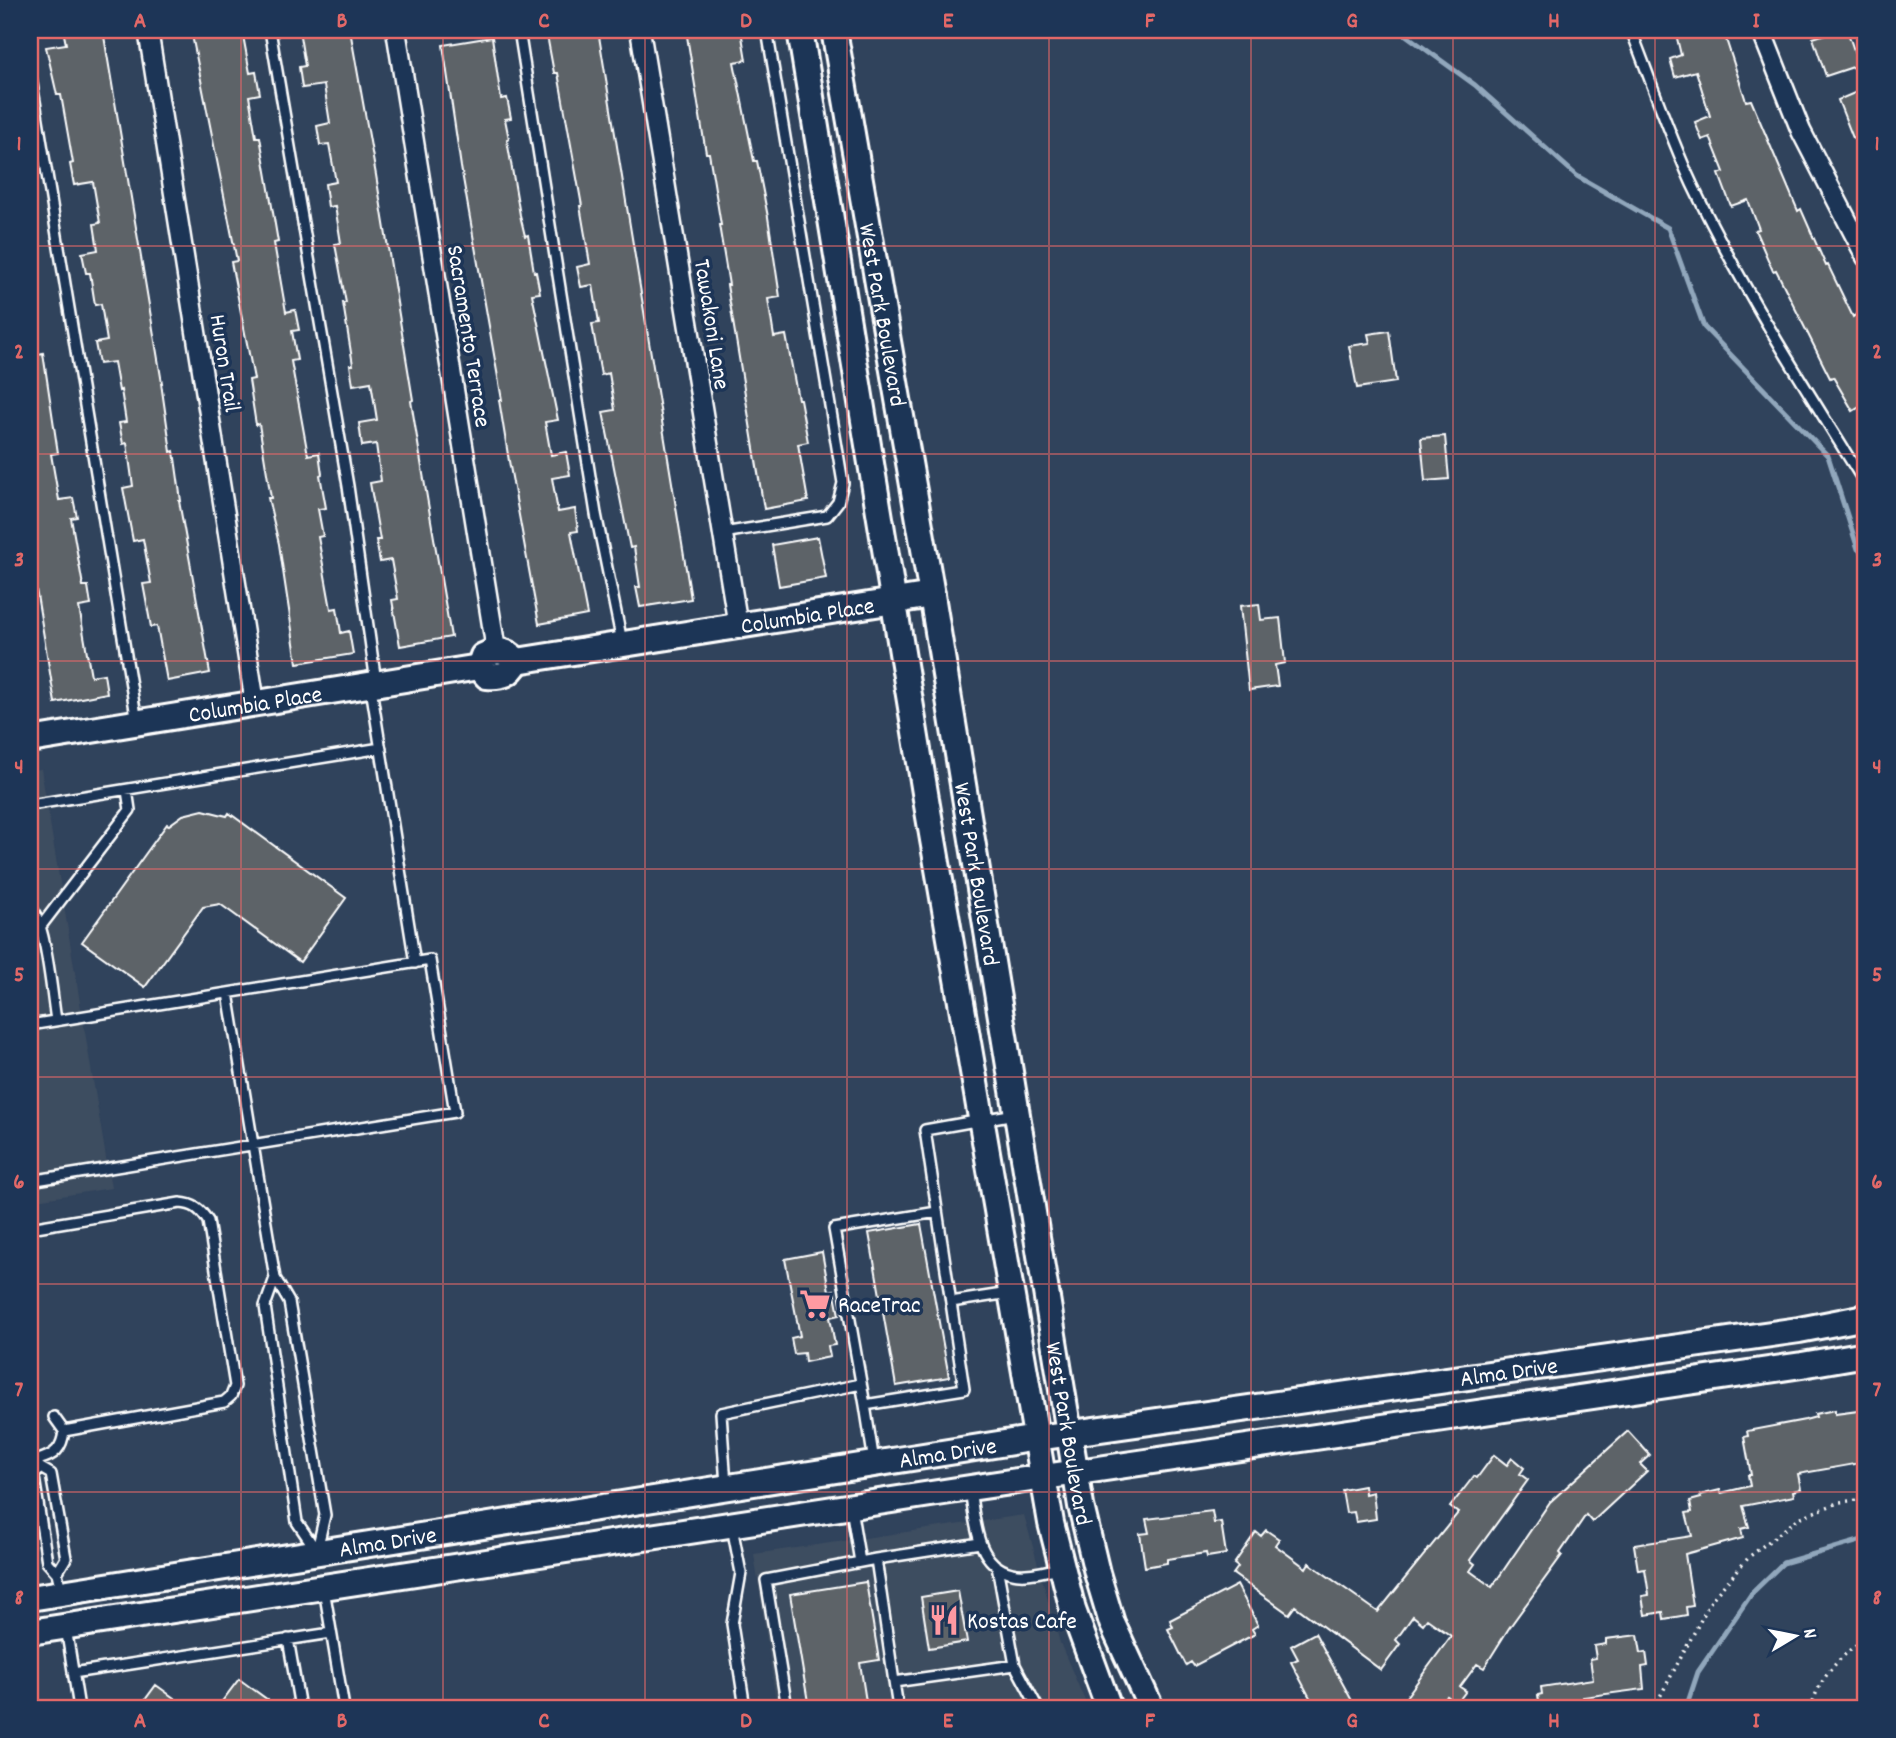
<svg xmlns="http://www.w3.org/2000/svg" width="1896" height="1738" font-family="Dekko,sans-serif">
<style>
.built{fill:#3e4d60}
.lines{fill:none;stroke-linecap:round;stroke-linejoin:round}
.stream{stroke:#91a7bc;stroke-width:5}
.building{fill:#5d6368;stroke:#fff;stroke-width:2}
.lane-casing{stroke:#fff;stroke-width:14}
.street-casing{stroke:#fff;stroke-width:23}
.secondary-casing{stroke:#fff;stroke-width:30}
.path{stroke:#fff;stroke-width:3.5;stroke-dasharray:2 5;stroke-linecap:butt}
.lane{stroke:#1d3557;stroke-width:9}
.street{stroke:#1d3557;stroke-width:18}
.secondary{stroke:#1d3557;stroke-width:24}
.grid{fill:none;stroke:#e26868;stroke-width:2;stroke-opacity:0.55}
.labels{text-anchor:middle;stroke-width:7;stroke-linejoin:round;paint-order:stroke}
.street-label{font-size:24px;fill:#fff;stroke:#1d3557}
.poi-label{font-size:24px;fill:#fff;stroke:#1d3557;text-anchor:start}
.neatline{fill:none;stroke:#e26868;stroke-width:2.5}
.grid-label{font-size:23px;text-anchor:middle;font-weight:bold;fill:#e26868}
</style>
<rect width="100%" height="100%" fill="#30435c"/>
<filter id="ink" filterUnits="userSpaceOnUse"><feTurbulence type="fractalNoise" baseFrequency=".0143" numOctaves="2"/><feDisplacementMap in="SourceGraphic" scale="14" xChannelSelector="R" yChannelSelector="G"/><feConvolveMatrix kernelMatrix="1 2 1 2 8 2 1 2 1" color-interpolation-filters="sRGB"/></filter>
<g filter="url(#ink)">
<!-- built -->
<path class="built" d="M41,769L111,1188L30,1201V770Z
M1024,1515L1060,1643L1088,1708H777L754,1554Z"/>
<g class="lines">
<!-- stream -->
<path class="stream" d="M1399,30L1475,85L1577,176L1668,228L1704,327L1828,456L1858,549L1866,555
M1686,1708L1698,1672L1752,1593L1783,1563L1866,1539"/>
</g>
<!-- building -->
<path class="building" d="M63,30H103L162,383H161L171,452L174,451L181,501H179L210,673L167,681L157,626L151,627L143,584L151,583L143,539L133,541L123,488L133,486L127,443L123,444L119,423L126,422L121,390L119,391L114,362L99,364L95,343L107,341L101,304L95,305L90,273H86L82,253L98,250L94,224L100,223L93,182L74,185L70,164L73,163L61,95H57L46,47L66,44Z
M191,30H242L250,73L256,72L260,94L249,96L256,137H260L268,183L278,242L274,243L286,312L295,310L299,330L292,331L297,360L291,361L308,455L319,453L322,474L320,475L326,508L318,509L323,536L318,537L331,609L337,608L341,633L349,631L353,654L297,663L279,544L268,498H271L259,424L256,425L249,380L254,379L231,262L237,261Z
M299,30H350L376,175L413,400L411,401L423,474L451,637L400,646L392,600L398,599L391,560L380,562L376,540H380L370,483L381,481L376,444L362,446L359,423L377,420L371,382L353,385L350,365H353L343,303H346L335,244L341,243L335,206L328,207L325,184L336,182L329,144L320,145L317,126L330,123L324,85L302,88L299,67L305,66Z
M546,30H598L691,599L640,607L636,587H640L634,547L630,548L603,412L615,410L609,373L601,375L592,324L599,323L593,285L581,287L577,267L590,264L580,206H582L558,73H554Z
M686,30H741L746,60L734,62L754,161H757L768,217L780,297L768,299L774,337L786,335L798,399H800L808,442L798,444L808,501L764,509L727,285H729L719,225H721L709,153H706Z
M1675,30H1723L1746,101L1751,100L1798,211L1801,209L1826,266L1828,265L1853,317L1857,314L1866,332V403L1853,411L1833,377L1830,378L1776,270L1773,271L1755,230L1759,229L1748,200L1731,206L1719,174L1724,172L1710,137L1702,140L1695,122L1710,116L1696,71L1675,77L1670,59L1681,55Z
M1838,30H1847L1859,65L1826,76L1813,38Z
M492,37L501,99L507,98L511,118L505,119L509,139L507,140L520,215L525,236L528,235L534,272H536L540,293L532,294L558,420L545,422L551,455L566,452L570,475L552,478L558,512L575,509L578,531L571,532L587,615L539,624L509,461L499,400H502L461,167L443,45Z
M1866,88V133L1853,138L1838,100Z
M1389,331L1396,382L1357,388L1349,346L1370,343L1368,334Z
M43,353L58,453L51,454L59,500L73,498L77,517L71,518L83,586H88L91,605L79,607L91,676L104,674L107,693L55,703L30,553V356Z
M1445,436L1449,479L1425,481L1421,438Z
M818,537L826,578L779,586L772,545Z
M1259,604L1261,620L1280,618L1285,663L1275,665L1278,686L1249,690L1240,606Z
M203,810L227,816L229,813L346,898L300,962L220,904L203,907L145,987L82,942L167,824L169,825L183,815Z
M921,1224L949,1377L896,1386L869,1233Z
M822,1252L829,1291L834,1290L839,1315L830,1317L835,1345L828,1346L830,1357L805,1362L804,1353L794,1354L791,1338L800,1336L785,1259Z
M1835,1410V1414L1866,1410V1462L1798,1474L1801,1489L1793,1491L1794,1496L1743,1506L1749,1527L1741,1529L1743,1538L1685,1554L1693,1606L1686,1607L1687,1615L1664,1619L1663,1612L1645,1615L1642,1596L1649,1595L1645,1569L1638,1570L1634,1545L1692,1536L1686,1513L1692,1512L1690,1501L1701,1498L1700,1495L1720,1490L1721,1493L1750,1486L1748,1475H1751L1744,1437L1748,1436L1747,1431L1805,1420L1816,1417L1815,1414Z
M1628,1431L1650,1455L1640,1464L1647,1471L1592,1522L1586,1515L1560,1553L1562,1555L1509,1628L1484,1668L1477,1664L1460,1687L1466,1691L1457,1703L1447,1696L1439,1708H1398L1451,1636L1427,1619L1423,1624L1413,1616L1396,1640L1400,1644L1381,1670L1295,1606L1289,1614L1233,1574L1238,1567L1234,1564L1256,1532L1261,1536L1266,1530L1279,1539L1275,1545L1306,1568L1309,1563L1378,1612L1458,1513L1450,1507L1474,1476L1477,1478L1494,1455L1507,1465L1512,1458L1524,1468L1520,1474L1528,1480L1470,1560L1475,1564L1470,1571L1492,1587L1550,1502Z
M1364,1486L1365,1494L1373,1492L1376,1519L1356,1522L1354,1512L1346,1513L1342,1490Z
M1212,1511L1214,1523L1221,1522L1226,1554L1207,1557L1206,1553L1167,1559V1563L1145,1567L1140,1534L1149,1533L1146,1519Z
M866,1582L879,1660L860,1663L867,1708H809L790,1594Z
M1237,1585L1258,1625L1252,1629L1255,1634L1194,1666L1191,1662L1186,1665L1168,1629L1173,1627L1170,1620Z
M958,1591L967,1642L929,1648L921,1597Z
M1315,1633L1356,1708H1316L1308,1694L1291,1662L1298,1659L1291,1646Z
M1638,1635L1641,1653L1646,1652L1648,1666L1642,1667L1644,1689L1583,1697L1585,1708H1540L1538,1695L1542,1694L1541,1687L1593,1679L1590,1659L1596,1658L1594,1646L1606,1644V1639Z
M239,1679L279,1708H217Z
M156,1685L188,1708H139Z"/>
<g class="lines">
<defs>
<path id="lane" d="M270,30L348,486L376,682
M519,30L596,514L622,642
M1631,30C1651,81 1669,134 1692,184C1742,289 1805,387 1866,485
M30,71L137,722
M723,533L827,516L838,502L843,483L767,30
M371,688L415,963
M30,805L381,748
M30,907C46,920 52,997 56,1020
M41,926L130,810L127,790
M228,993L275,1278L289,1302L325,1515L317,1550
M30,1025L430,960L455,1112L30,1181
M937,1212L834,1229L865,1405L964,1389L925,1130L1015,1114
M30,1228L180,1203C194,1204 200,1209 208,1221L235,1386L231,1396L224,1402L64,1431C62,1449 55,1455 38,1460L39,1467
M275,1278L265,1306L297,1522L316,1550
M951,1302L1009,1293
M865,1405L874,1462
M54,1417L64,1431
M726,1485L721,1413L861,1384
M970,1489C975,1518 975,1565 1012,1573C1027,1577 1046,1570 1061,1568
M851,1508L860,1562
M732,1527L741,1573L732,1624L745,1708
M876,1559L980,1543
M997,1566L1015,1665
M57,1573L66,1558L51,1474L39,1467L34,1477L47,1562L57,1573L61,1590
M324,1589L344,1708
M66,1628L79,1708
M288,1639L300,1708
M73,1673L331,1633
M787,1708L766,1580L876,1559L894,1682
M898,1708L894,1682L1015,1665L1038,1708"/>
<path id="street" d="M148,30L255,703
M396,30L496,650
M640,30L738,626
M1761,30L1801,131L1866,257"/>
<g id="secondary">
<path d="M800,30L927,805L1051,1523L1073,1610L1109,1708"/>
<path id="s1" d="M834,30L932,595L1081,1506L1097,1573L1112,1623L1151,1708"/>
<path id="s2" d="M517,661L932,595"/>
<path d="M479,667L483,656C498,649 506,649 517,661"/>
<path d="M479,667L487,676C502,677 510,675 517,661"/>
<path id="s3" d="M30,740L479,667"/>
<path id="s4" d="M30,1598L1037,1438L1799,1330L1866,1317"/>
<path d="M30,1632L970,1488L1802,1365L1866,1354"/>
</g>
</defs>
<!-- lane casing -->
<use href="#lane" class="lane-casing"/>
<!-- street casing -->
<use href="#street" class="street-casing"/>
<!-- secondary casing -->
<use href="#secondary" class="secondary-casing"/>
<!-- path -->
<path class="path" d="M1654,1708L1712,1599L1750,1556L1799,1518L1840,1502L1866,1499
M1811,1708C1819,1677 1841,1656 1866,1637"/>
<!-- lane -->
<use href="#lane" class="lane"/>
<!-- street -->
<use href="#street" class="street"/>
<!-- secondary -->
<use href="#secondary" class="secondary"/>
</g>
</g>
<!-- grid -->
<path class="grid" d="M241,30V1708M443,30V1708M645,30V1708M847,30V1708M1049,30V1708M1251,30V1708M1453,30V1708M1655,30V1708M30,246H1866M30,454H1866M30,661H1866M30,869H1866M30,1077H1866M30,1284H1866M30,1492H1866"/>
<!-- icons -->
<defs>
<symbol id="supermarket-bare" viewBox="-9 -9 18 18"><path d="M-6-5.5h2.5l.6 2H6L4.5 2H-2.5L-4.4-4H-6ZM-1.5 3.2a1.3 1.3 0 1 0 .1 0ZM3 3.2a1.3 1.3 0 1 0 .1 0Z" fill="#ff9aa2" stroke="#1d3557" stroke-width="2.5" paint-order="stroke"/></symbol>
<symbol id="restaurant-bare" viewBox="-9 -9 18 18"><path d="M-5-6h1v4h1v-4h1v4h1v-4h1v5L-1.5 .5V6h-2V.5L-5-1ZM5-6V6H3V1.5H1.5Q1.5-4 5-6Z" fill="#ff9aa2" stroke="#1d3557" stroke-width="2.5" paint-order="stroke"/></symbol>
</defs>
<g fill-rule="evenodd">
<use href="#supermarket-bare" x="793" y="1282" width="44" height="44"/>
<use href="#restaurant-bare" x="922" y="1598" width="44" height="44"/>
</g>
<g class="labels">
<!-- street labels -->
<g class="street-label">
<text dy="8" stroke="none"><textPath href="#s1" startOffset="289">West Park Boulevard</textPath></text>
<text transform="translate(713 324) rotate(81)" y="8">Tawakoni Lane</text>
<text transform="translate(470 336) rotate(81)" y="8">Sacramento Terrace</text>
<text transform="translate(226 363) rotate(81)" y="8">Huron Trail</text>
<text dy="8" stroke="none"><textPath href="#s2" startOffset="294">Columbia Place</textPath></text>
<text dy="8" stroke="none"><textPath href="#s3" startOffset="228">Columbia Place</textPath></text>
<text dy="8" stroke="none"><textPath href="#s1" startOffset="856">West Park Boulevard</textPath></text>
<text dy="8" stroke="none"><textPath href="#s4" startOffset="1496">Alma Drive</textPath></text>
<text dy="8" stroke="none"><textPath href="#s1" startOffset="1423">West Park Boulevard</textPath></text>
<text dy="8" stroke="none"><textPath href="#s4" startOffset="929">Alma Drive</textPath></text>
<text dy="8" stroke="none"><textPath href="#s4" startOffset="362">Alma Drive</textPath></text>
</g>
<!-- poi labels -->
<g class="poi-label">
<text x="838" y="1312">RaceTrac</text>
<text x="967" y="1628">Kostas Cafe</text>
</g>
</g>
<!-- margin -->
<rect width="1896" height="1738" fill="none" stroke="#1d3557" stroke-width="77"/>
<!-- north arrow -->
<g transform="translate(1795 1636) rotate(80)" stroke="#1d3557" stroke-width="5" paint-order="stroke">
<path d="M0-5L12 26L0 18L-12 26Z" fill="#ffffff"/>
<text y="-10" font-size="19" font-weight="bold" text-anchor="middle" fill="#ffffff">N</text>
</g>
<rect x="38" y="38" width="1819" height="1662" class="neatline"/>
<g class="grid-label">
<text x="140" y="27">A</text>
<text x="342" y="27">B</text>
<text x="544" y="27">C</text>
<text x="746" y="27">D</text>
<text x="948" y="27">E</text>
<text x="1150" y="27">F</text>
<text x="1352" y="27">G</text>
<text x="1554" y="27">H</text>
<text x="1756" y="27">I</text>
<text x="19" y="150">1</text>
<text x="1877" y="150">1</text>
<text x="19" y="358">2</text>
<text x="1877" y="358">2</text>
<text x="19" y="566">3</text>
<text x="1877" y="566">3</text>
<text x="19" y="773">4</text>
<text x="1877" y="773">4</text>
<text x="19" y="981">5</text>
<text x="1877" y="981">5</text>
<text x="19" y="1188">6</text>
<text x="1877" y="1188">6</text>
<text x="19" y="1396">7</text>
<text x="1877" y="1396">7</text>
<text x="19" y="1604">8</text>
<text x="1877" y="1604">8</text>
<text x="140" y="1727">A</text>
<text x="342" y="1727">B</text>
<text x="544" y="1727">C</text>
<text x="746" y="1727">D</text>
<text x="948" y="1727">E</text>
<text x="1150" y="1727">F</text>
<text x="1352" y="1727">G</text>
<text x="1554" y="1727">H</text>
<text x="1756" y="1727">I</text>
</g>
</svg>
